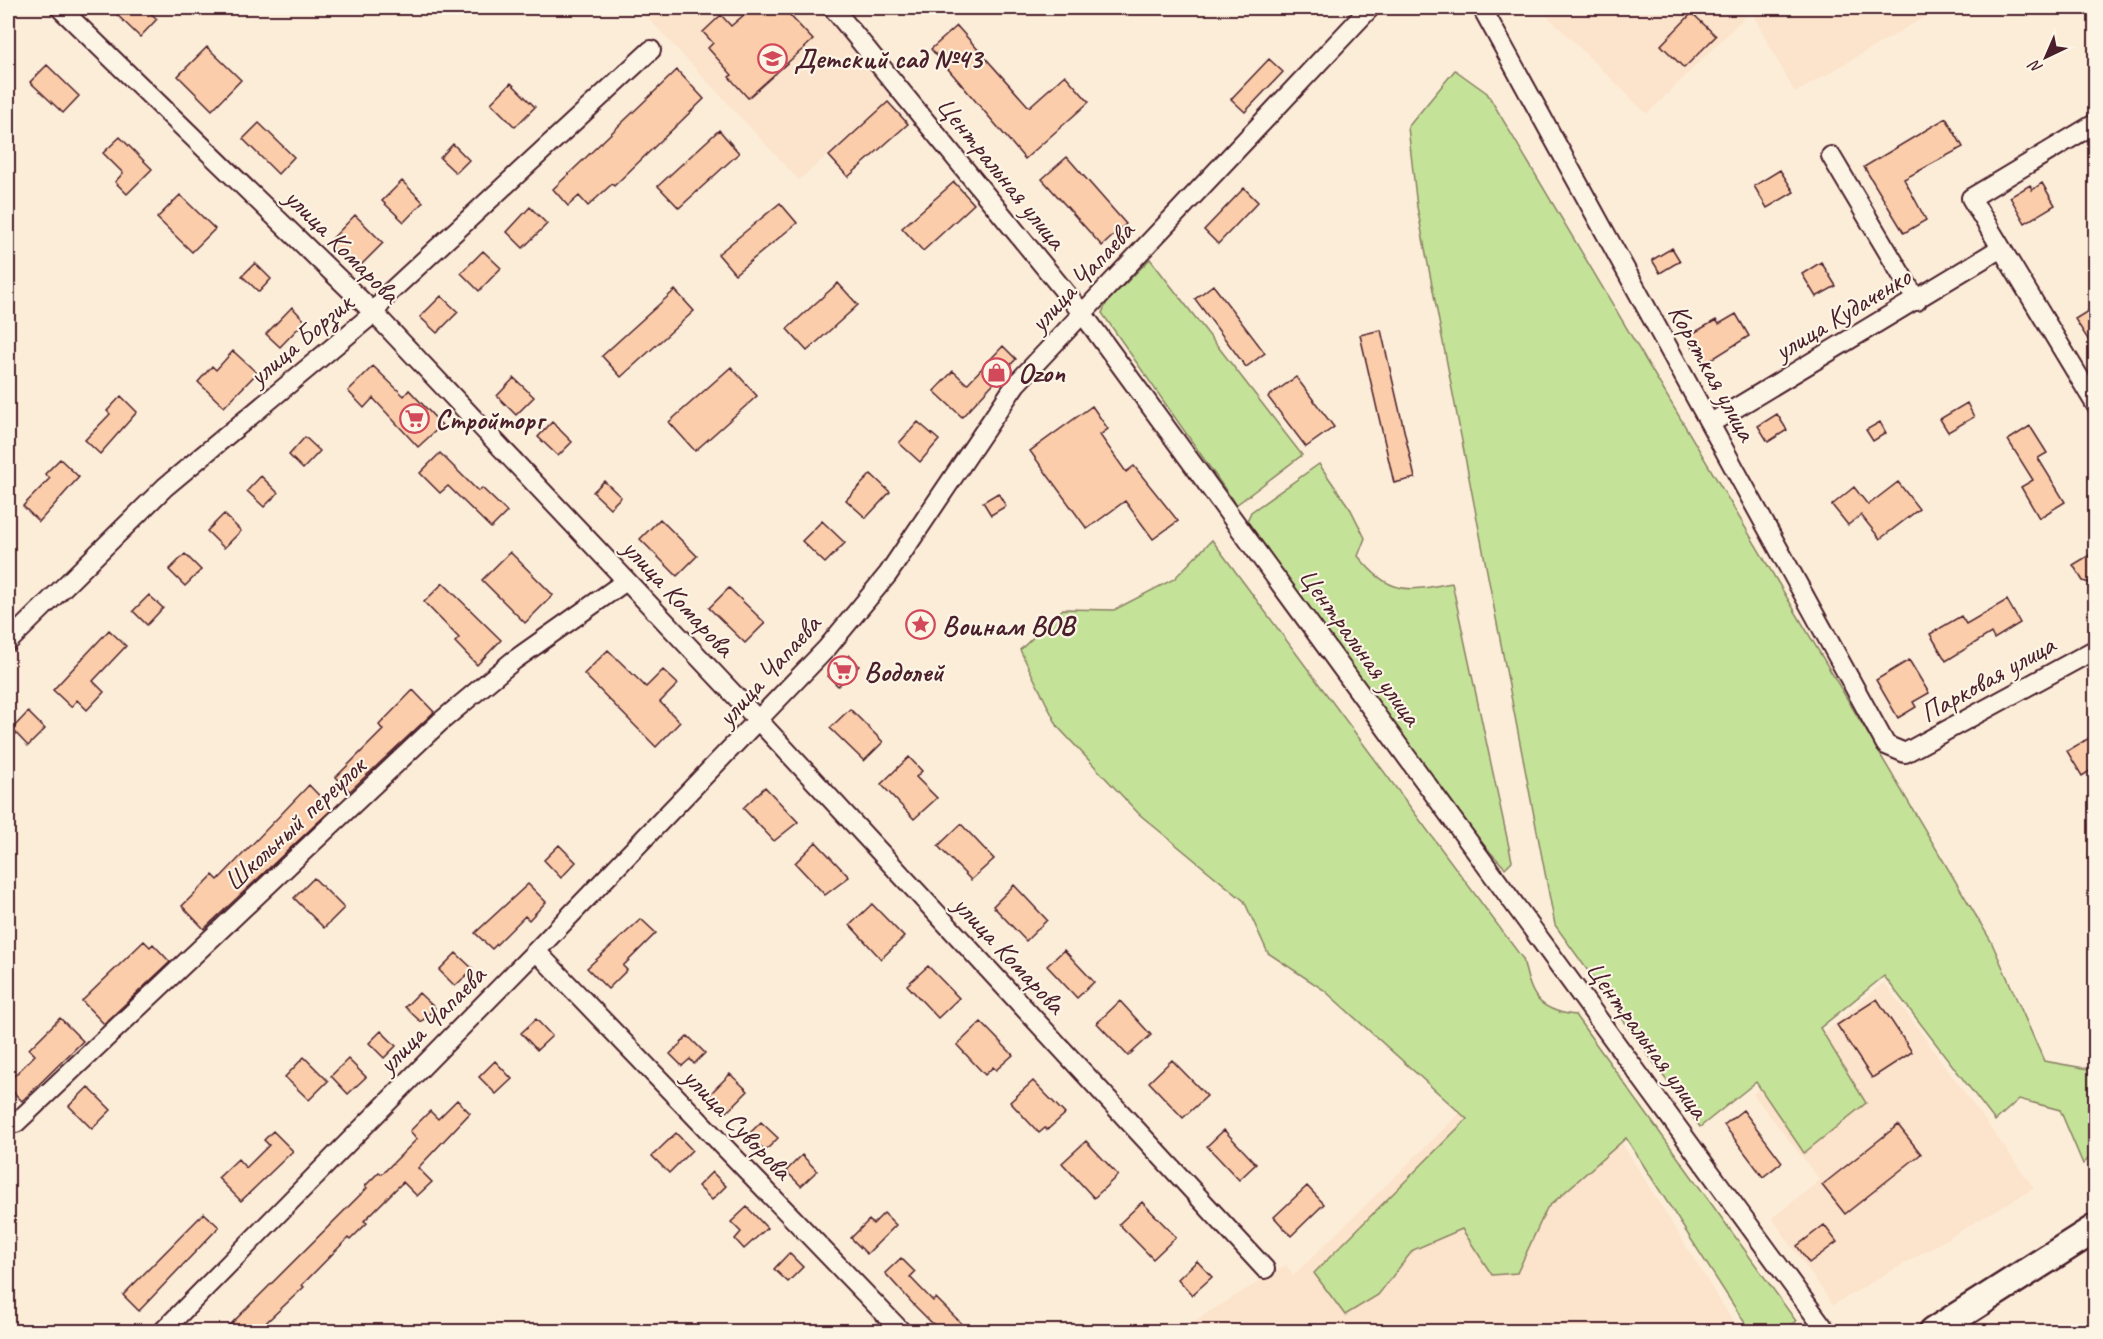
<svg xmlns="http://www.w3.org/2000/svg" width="2103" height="1339" font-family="Caveat,sans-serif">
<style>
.built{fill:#fce3cb}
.green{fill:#c5e299;stroke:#888062;stroke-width:1.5}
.building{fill:#fbcdaa;stroke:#4a1f2b;stroke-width:1.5}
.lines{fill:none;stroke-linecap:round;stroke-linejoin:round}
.minor-casing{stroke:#4a1f2b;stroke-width:22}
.primary-casing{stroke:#4a1f2b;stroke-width:32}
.minor{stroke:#fcf5e5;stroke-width:18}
.primary{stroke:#fcf5e5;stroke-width:27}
.labels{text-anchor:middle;stroke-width:4.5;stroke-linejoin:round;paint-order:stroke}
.poi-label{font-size:28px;font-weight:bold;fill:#4a1f2b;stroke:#fcf5e5;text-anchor:start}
.street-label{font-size:28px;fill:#4a1f2b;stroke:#fcf5e5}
</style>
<rect width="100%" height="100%" fill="#fcedd9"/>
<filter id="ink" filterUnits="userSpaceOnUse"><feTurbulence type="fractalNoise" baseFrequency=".0167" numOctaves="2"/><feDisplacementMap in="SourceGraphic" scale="12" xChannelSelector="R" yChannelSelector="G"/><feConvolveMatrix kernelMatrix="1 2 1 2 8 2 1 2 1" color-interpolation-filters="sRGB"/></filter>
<g filter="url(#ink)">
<!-- built -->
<path class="built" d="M661,8H818L892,98L799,180L649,19Z
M1539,8H1940L1795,93L1751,11L1647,114Z
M1884,982L2034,1188L1833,1305L1772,1218L1820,1180L1753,1094Z
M1549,1026L1739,1331L1176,1332L1286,1265L1293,1276Z"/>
<!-- green -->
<path class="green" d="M1455,70L1487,93L1991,941L2044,1061L2095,1070V1152L2083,1164L2060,1110L2019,1099L1995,1121L1884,976L1820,1028L1866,1103L1804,1153L1756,1082L1700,1127L1555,925L1417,207L1408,127Z
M1150,259L1302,455L1236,505L1102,313L1107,302Z
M1319,464L1351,510L1365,538L1358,556C1390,595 1406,592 1452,583L1512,861L1505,868L1478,839L1247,521L1251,512Z
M1212,540L1523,959C1531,994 1535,1010 1575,1015L1796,1321L1782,1331H1750L1626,1138L1547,1208L1517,1273L1492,1275L1462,1229L1413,1250L1378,1295L1345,1315L1314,1273L1467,1119L1324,990L1268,953L1244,901L1139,814L1058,727L1020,650L1063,609L1114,610L1174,579Z"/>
<!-- building -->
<path class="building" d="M110,8H145L157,19L140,37Z
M752,8H783L813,40L748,98L729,77L732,75L708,48L713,43L703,32L721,15L731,26Z
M1692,13L1716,36L1684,68L1661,45Z
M957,26L1029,107L1065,75L1089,102L1025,159L931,49Z
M207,47L241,80L212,110L178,76Z
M1269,59L1283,72L1245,112L1231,99Z
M47,65L79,96L63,113L30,82Z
M677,70L704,99L614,186L612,184L588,206L579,196L568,206L553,189Z
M511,83L535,107L515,127L491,103Z
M888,102L908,124L848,177L829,156Z
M1946,118L1963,147L1904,179L1926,220L1904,233L1864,167Z
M259,123L294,157L278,174L243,139Z
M719,130L739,153L679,208L658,186Z
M120,137L152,169L127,194L115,182L123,173L103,153Z
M453,144L469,160L456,173L440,158Z
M1067,157L1126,224L1102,246L1042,179Z
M1780,170L1794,192L1767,208L1754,186Z
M402,181L423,202L404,222L382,201Z
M954,182L974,204L923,251L902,228Z
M2042,183L2055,205L2025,223L2010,197L2030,185L2032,190Z
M1244,188L1258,202L1218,244L1204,230Z
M180,195L215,229L192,252L157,218Z
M780,203L797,223L735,274L718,254Z
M530,207L547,224L523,248L507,232Z
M355,215L383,243L356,270L328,243Z
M1672,248L1680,261L1660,273L1652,260Z
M483,251L501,268L479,291L461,273Z
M1821,262L1836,286L1816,297L1802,274Z
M255,263L271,279L259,292L242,276Z
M838,283L858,305L807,351L787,329Z
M1213,285L1265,353L1246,367L1195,299Z
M675,290L694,311L621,377L602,356Z
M441,296L458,312L437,333L420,317Z
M2096,306V352L2075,319Z
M292,307L305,321L280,347L266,334Z
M1736,314L1749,336L1706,363L1698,350H1694L1690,342L1692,338L1690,335L1716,320L1719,324Z
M1381,330L1415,478L1394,483L1360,335Z
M1003,346L1016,359L962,417L934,391L953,371L967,384Z
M233,351L257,373L224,407L198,382L212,366L216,370Z
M373,366L404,396L409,390L442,425L418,447L373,398L364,408L348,391Z
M731,367L757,396L695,451L669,422Z
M1296,377L1334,427L1306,447L1268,397Z
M514,378L534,397L516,415L497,396Z
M121,396L137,412L100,454L85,440L110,414L107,411Z
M1967,403L1974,417L1948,432L1940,419Z
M1092,406L1108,429L1100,435L1126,472L1134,466L1178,521L1153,539L1125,501L1087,529L1030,451Z
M1777,414L1787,430L1768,442L1758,426Z
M552,422L572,442L558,456L538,437Z
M918,422L939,440L920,462L899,443Z
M1880,422L1886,433L1873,441L1866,430Z
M2030,426L2047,453L2038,458L2065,502L2039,518L2021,487L2033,480L2008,440Z
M305,437L320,451L303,469L289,455Z
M440,453L478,491L482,488L507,512L491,528L448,486L440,493L420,473Z
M60,459L79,477L39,522L23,506L50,478L45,474Z
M871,474L890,492L866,518L846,500Z
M261,476L278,493L264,507L247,491Z
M604,481L621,497L610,508L593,492Z
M1898,482L1919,509L1880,539L1861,515L1848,525L1832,505L1854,487L1868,505Z
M998,493L1006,506L991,515L983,502Z
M224,514L241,531L224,548L207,531Z
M660,519L697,556L677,576L640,539Z
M822,521L845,543L825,563L802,541Z
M2096,551V585L2083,581L2073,565Z
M510,552L553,595L525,623L482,580Z
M185,554L201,570L185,586L169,570Z
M443,583L501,640L477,665L455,642L459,638L424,602Z
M729,588L765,623L745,643L709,608Z
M149,595L163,608L147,625L133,611Z
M2007,600L2020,623L1994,639L1991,633L1946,661L1930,634L1961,616L1966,624Z
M109,630L126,646L93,681L104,692L87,710L77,700L71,707L53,690Z
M608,650L646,687L663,670L678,684L660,702L680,722L656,747L584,674Z
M849,655L859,666L838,686L828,676Z
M1909,660L1929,693L1913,702L1916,707L1898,718L1876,680Z
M413,690L434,712L350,791L336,777L383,730L379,725Z
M850,709L883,742L864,761L830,728Z
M28,712L45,729L28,746L12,729Z
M2096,734V767L2082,776L2067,751Z
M909,757L922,771L916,777L937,798L914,819L881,784Z
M309,785L332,809L204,929L182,906L213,875L218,880Z
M765,787L798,822L774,841L743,808Z
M961,824L994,859L971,880L938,846Z
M816,842L849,877L825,895L795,863Z
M559,845L576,862L561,878L544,860Z
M314,878L344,908L324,928L294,898Z
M528,884L546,902L529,920L525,916L492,949L475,933Z
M1014,885L1047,920L1026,941L993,906Z
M872,904L904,937L881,959L850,925Z
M641,919L656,933L623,966L627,970L608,989L587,968Z
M144,941L150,947L153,944L170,962L104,1024L82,1001Z
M1064,950L1094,982L1077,998L1047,966Z
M456,953L473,969L455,986L439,970Z
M928,966L959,998L938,1018L907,985Z
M419,993L435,1008L421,1022L405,1007Z
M1877,999L1912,1052L1872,1078L1837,1025Z
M1120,1001L1151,1035L1128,1056L1097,1023Z
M60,1018L83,1041L22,1101L8,1087V1082L35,1055L29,1049Z
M536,1019L552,1036L537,1050L521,1033Z
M981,1022L1013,1055L996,1070L993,1067L985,1075L957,1045Z
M381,1031L396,1046L384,1058L369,1043Z
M688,1036L705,1053L694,1064L690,1059L682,1066L670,1054Z
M304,1057L328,1081L309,1100L285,1077Z
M348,1059L366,1077L348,1094L331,1076Z
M1172,1060L1207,1096L1183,1118L1149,1082Z
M495,1061L512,1079L496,1094L479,1077Z
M730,1074L748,1091L727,1112L710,1094Z
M1033,1081L1065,1114L1047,1130L1045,1128L1039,1133L1010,1102Z
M88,1087L111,1110L92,1129L69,1106Z
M457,1100L470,1113L418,1168L432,1182L417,1196L403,1182L364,1221L367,1223L350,1240L348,1238L302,1285L304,1287L256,1332H223L367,1188L365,1186L379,1172L382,1174L417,1139L410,1131L430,1111L438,1119Z
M1743,1110L1782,1162L1763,1177L1724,1125Z
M761,1122L778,1138L765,1151L749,1134Z
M1898,1125L1921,1154L1845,1214L1822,1185Z
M1224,1130L1256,1164L1239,1180L1207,1146Z
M273,1131L293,1151L241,1201L218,1178L238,1159L246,1168L269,1145L264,1140Z
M676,1133L692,1150L669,1173L652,1156Z
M1086,1141L1118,1175L1094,1198L1062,1163Z
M802,1155L817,1171L801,1186L786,1171Z
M712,1172L726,1186L712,1200L698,1186Z
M1307,1186L1324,1204L1291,1236L1274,1217Z
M1142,1202L1176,1237L1153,1259L1119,1224Z
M747,1207L767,1228L744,1249L735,1239L741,1232L731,1222Z
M204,1213L219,1227L139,1311L123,1295Z
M884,1213L896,1225L867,1254L851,1238L869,1220L873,1224Z
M1824,1225L1837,1242L1809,1263L1797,1246Z
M789,1253L803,1267L788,1282L774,1269Z
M901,1258L915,1272L910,1277L933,1301L936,1298L970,1332H941L915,1306L885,1273Z
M1197,1261L1212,1277L1192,1295L1178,1279Z"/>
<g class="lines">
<defs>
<path id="minor" d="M60,8L374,313L759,721L1265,1269
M833,8L1083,314L1827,1332
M1482,8L1886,745L1905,753L2096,649
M2096,123L1971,198L2096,405
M1831,156L1917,301
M1711,423L2001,248
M8,642L165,487L374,313L389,293L651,50
M536,951L902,1332
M16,1123L440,722L513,661L626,581
M162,1332L536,951L827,648L888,574L1016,384L1370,8"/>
<path id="primary" d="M1933,1332L2096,1228"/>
</defs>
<!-- minor casing -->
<use href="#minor" class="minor-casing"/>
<!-- primary casing -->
<use href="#primary" class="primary-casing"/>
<!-- minor -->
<use href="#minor" class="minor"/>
<!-- primary -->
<use href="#primary" class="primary"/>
</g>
</g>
<!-- icons -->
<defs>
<symbol id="school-ring" viewBox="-11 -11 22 22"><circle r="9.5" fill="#fcf5e5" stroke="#d1495b" stroke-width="1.5"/><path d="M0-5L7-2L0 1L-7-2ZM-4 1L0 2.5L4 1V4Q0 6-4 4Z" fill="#d1495b"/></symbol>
<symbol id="shop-ring" viewBox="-11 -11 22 22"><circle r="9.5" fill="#fcf5e5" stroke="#d1495b" stroke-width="1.5"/><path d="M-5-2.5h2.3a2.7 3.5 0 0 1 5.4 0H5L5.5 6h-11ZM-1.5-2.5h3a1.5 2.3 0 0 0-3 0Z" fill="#d1495b"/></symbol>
<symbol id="supermarket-ring" viewBox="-11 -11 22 22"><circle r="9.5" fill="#fcf5e5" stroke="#d1495b" stroke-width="1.5"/><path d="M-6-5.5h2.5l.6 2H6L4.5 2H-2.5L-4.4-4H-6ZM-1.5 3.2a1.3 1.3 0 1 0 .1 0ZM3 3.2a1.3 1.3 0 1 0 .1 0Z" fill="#d1495b"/></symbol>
<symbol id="sight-ring" viewBox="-11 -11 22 22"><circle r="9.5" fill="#fcf5e5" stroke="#d1495b" stroke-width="1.5"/><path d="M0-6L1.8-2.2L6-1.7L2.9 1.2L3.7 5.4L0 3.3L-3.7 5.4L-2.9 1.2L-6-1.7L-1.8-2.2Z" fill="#d1495b"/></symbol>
</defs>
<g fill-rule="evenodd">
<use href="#school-ring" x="756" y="42" width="33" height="33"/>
<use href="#shop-ring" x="980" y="356" width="33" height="33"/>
<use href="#supermarket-ring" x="398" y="402" width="33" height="33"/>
<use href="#sight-ring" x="904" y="608" width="33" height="33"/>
<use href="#supermarket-ring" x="826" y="654" width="33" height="33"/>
</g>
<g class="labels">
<!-- poi labels -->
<g class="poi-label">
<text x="794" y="68">Детский сад №43</text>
<text x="1018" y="382">Ozon</text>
<text x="435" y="429">Стройторг</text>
<text x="942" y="635">Воинам ВОВ</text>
<text x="864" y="681">Водолей</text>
</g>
<!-- street labels -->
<g class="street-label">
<text transform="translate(1002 172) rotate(51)" y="10">Центральная улица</text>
<text transform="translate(343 245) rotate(45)" y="10">улица Комарова</text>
<text transform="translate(1081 276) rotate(-47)" y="10">улица Чапаева</text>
<text transform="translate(1842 313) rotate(-31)" y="10">улица Кудаченко</text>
<text transform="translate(300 339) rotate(-40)" y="10">улица Борзик</text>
<text transform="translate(1713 372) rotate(61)" y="10">Короткая улица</text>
<text transform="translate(679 597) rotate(47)" y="10">улица Комарова</text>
<text transform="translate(1361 646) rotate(54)" y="10">Центральная улица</text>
<text transform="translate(768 670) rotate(-48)" y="10">улица Чапаева</text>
<text transform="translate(1987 678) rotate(-29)" y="10">Парковая улица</text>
<text transform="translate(294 823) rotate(-43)" y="10">Школьный переулок</text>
<text transform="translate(1010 954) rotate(47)" y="10">улица Комарова</text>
<text transform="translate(431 1019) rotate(-45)" y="10">улица Чапаева</text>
<text transform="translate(1648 1039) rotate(54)" y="10">Центральная улица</text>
<text transform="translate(738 1123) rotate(46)" y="10">улица Суворова</text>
</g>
</g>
<!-- margin -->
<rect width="2103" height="1339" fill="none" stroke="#fcf5e5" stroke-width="30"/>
<rect x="15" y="15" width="2073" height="1309" fill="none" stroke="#4a1f2b" stroke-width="2" filter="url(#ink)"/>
<!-- north arrow -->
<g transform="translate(2046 57) rotate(224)" stroke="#fcf5e5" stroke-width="4.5" paint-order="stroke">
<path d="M0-4.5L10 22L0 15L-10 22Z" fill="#4a1f2b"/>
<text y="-9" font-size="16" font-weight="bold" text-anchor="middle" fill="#4a1f2b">N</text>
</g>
</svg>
